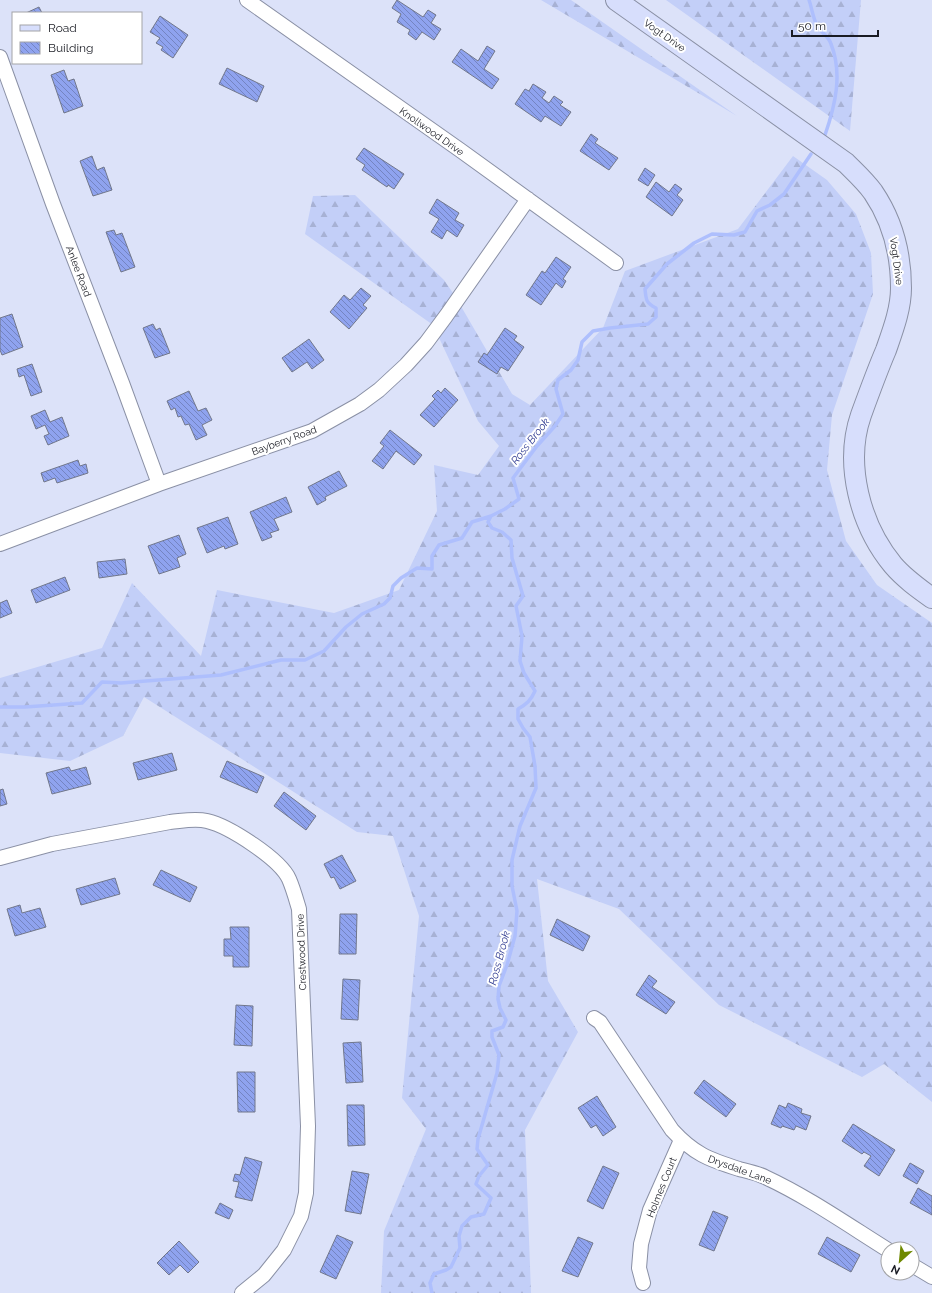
<svg xmlns="http://www.w3.org/2000/svg" width="932" height="1293" font-family="Raleway,sans-serif">
<style>
.forest{fill:url(#forest-firs)}
.lines{fill:none;stroke-linecap:round;stroke-linejoin:round}
.stream{stroke:#aebffd;stroke-width:3.5}
.building{fill:url(#building-back-hatch);stroke:#71778b}
.street-casing{stroke:#8a90a5;stroke-width:16}
.secondary-casing{stroke:#8a90a5;stroke-width:22}
.street{stroke:#fff;stroke-width:14}
.secondary{stroke:#d7defc;stroke-width:20}
.labels{text-anchor:middle;stroke-width:4;stroke-linejoin:round;paint-order:stroke}
.street-label{font-size:10px;fill:#191b23;stroke:#fff}
.water-label{font-size:11px;font-style:italic;fill:#2f3a91;stroke:#fff}
</style>
<defs>
<pattern id="forest-firs" width="22" height="20" patternUnits="userSpaceOnUse"><rect width="22" height="20" fill="#c3cff8"/><path d="M5 1l3.5 6h-7zM16 11l3.5 6h-7z" fill="#a7b1d4"/></pattern>
<pattern id="building-back-hatch" width="6" height="6" patternUnits="userSpaceOnUse"><rect width="6" height="6" fill="#8fa3ef"/><path d="M-1 5l2 2M0 0l6 6M5-1l2 2" fill="none" stroke="#7484c1"/></pattern>
</defs>
<rect width="100%" height="100%" fill="#dce2f9"/>
<!-- forest -->
<path class="forest" d="M541,0H571L737,116Z
M666,0H861L850,131Z
M793,156L827,180L856,214L871,253L873,294L832,415L827,470L846,541L877,585L932,623V1102L884,1064L862,1077L719,1005L619,909L537,879L548,981L578,1032L525,1130L531,1293H381L384,1231L426,1129L402,1098L419,916L393,836L357,832L144,697L123,736L70,761L0,753V678L102,648L132,583L201,656L217,590L334,613L399,590L437,511L434,465L478,475L499,446L478,421L433,325L305,234L313,196L355,195L444,280L455,296L512,394L530,405L603,328L625,271L738,229Z"/>
<g class="lines">
<!-- stream -->
<path class="stream" d="M809,0C812,8 813,20 818,27C822,33 829,37 831,44C843,74 835,106 825,135
M0,707H25L82,703L102,682L121,683L221,675L281,660H305L324,651L346,627L362,614L384,604L390,598L393,586L401,578L417,568L432,569V556L439,545L462,538L472,522L491,516
M432,1293L430,1283L434,1274L446,1270L451,1267L460,1248L459,1236L462,1226L471,1217L484,1214L491,1198L476,1184L479,1176L488,1165L477,1149L478,1139L497,1073L499,1055L492,1037V1031L503,1027L506,1020L500,1008L498,999L499,986L507,965L515,936L517,911L512,886V860L520,826L536,788L535,766L530,737L523,728L518,719V709C527,704 531,700 535,691L524,673L520,661L522,636L516,606L523,596L512,558L511,540L502,532L492,528L488,522L491,516L505,509L519,499L513,478L537,446L555,426L563,414L556,389L558,380L571,370L578,360L582,342L593,331L610,328L648,324L656,317V308C646,303 646,300 645,289L667,264L694,243L712,234L734,235L745,232L757,211L770,205L784,194L811,154"/>
</g>
<!-- building -->
<path class="building" d="M397,0L423,17L428,10L436,15L431,23L441,29L434,40L422,32L416,40L408,34L410,30L397,22L401,14L392,8Z
M39,7L42,13H26Z
M160,16L188,35L173,58L161,50L163,47L156,43L160,38L150,32Z
M487,46L495,51L484,69L499,79L492,89L452,62L461,49L478,61Z
M227,68L264,86L257,102L219,84Z
M64,70L68,81L74,79L83,106L64,113L51,75Z
M533,84L546,92L542,98L549,103L554,96L563,102L560,105L571,112L561,126L545,116L541,122L515,104L525,89L529,91Z
M591,134L598,139L595,143L618,158L609,170L580,151Z
M364,148L404,174L394,189L388,185L387,187L362,170L365,165L356,159Z
M92,156L97,170L104,167L112,190L93,196L80,161Z
M645,168L655,175L648,186L638,180Z
M656,182L669,192L675,184L682,189L677,195L683,200L672,216L646,197Z
M437,199L459,213L455,220L464,225L457,237L447,230L442,239L431,232L439,219L429,213Z
M114,230L116,235L122,233L135,267L121,272L106,232Z
M556,257L571,267L563,279L566,281L562,288L556,283L541,305L526,295L542,271L545,273Z
M361,288L371,296L363,305L367,308L349,329L330,312L344,295L350,300Z
M12,314L23,347L2,355L0,350V318Z
M153,324L156,330L160,328L170,353L155,358L143,328Z
M505,328L517,336L514,340L524,347L508,371L501,367L497,374L478,362L484,353L487,355Z
M309,339L324,360L312,369L307,362L292,372L282,358Z
M32,364L42,392L31,396L24,375L19,377L17,369Z
M445,388L458,400L434,427L420,415L435,399L432,396L438,390L441,393Z
M189,391L198,411L206,408L212,420L202,425L207,435L196,440L189,424L185,425L181,416L178,417L175,408L171,410L167,401Z
M45,410L50,422L62,417L69,436L48,445L44,436L49,434L45,425L36,429L31,416Z
M390,430L422,455L414,465L396,451L383,469L372,461L384,446L380,443Z
M78,460L80,466L86,464L88,473L57,483L55,478L44,482L41,473Z
M339,471L347,486L325,497L326,500L317,505L308,487Z
M286,497L292,512L274,519L279,530L270,533L272,537L262,541L250,512Z
M228,517L238,544L225,549L224,546L207,553L197,528Z
M179,535L186,554L177,558L180,567L159,574L148,546Z
M125,559L127,574L99,578L97,562Z
M65,577L70,590L36,603L31,590Z
M7,600L12,613L0,618V603Z
M172,753L177,770L138,780L133,763Z
M227,761L264,777L257,793L220,777Z
M69,767L71,771L86,767L91,784L52,794L46,773Z
M3,789L7,804L0,806V790Z
M284,792L316,816L306,830L274,806Z
M342,855L356,881L340,889L334,877L331,878L324,864Z
M161,870L197,887L190,902L153,885Z
M115,878L120,894L81,905L76,889Z
M20,905L22,913L40,908L46,927L15,936L7,909Z
M340,914H357L356,954H339Z
M557,919L590,936L583,951L550,935Z
M230,927H249V967H233V956H224V939H231Z
M649,975L657,981L652,987L675,1002L666,1014L636,995Z
M343,979L360,980L358,1020L341,1019Z
M236,1005L253,1006L252,1046L234,1045Z
M361,1042L363,1082L346,1083L343,1043Z
M237,1072H255V1112H238Z
M704,1080L736,1104L726,1117L694,1093Z
M597,1096L616,1127L603,1136L596,1125L591,1128L578,1108Z
M788,1103L802,1109L801,1113L811,1116L806,1130L796,1126L794,1130L782,1126L781,1128L771,1124L779,1105L786,1108Z
M347,1105H364L365,1145L348,1146Z
M853,1124L895,1150L879,1176L864,1166L871,1156L864,1152L862,1154L842,1141Z
M245,1157L262,1162L252,1201L235,1197L239,1182L233,1181L235,1174L240,1175Z
M910,1163L924,1171L917,1184L903,1176Z
M603,1166L619,1173L603,1209L587,1201Z
M352,1171L369,1174L361,1214L345,1211Z
M918,1188L932,1196V1215L910,1203Z
M220,1203L233,1210L229,1219L215,1213Z
M713,1211L728,1217L714,1251L699,1245Z
M337,1235L353,1242L336,1279L320,1272Z
M578,1237L593,1243L578,1277L562,1271Z
M827,1237L860,1255L851,1272L818,1254Z
M179,1241L199,1262L188,1273L180,1265L169,1275L157,1263Z"/>
<g class="lines">
<defs>
<path id="street" d="M247,0L460,150L616,263
M0,57L53,204L122,383L159,484
M0,544L159,484L312,431L360,404L379,390L406,365L426,343L446,316L528,199
M0,858L52,844L170,822C182,821 195,818 207,821C229,826 280,859 289,879C293,888 296,899 299,909L308,1126L306,1193L301,1216L284,1250L264,1275L242,1293
M594,1018L600,1022L672,1130C694,1154 708,1159 739,1169C747,1171 757,1173 765,1177C808,1197 848,1225 888,1250
M912,1265L932,1277
M643,1283L639,1268L641,1244L650,1210L681,1140"/>
<path id="secondary" d="M616,0L846,163C855,172 865,181 873,192C892,220 901,254 901,288C901,309 893,330 886,350C877,371 869,393 861,415C844,464 860,525 893,565C904,578 918,588 932,598"/>
</defs>
<!-- street casing -->
<use href="#street" class="street-casing"/>
<!-- secondary casing -->
<use href="#secondary" class="secondary-casing"/>
<!-- street -->
<use href="#street" class="street"/>
<!-- secondary -->
<use href="#secondary" class="secondary"/>
</g>
<g class="labels">
<!-- street labels -->
<g class="street-label">
<text transform="translate(665 35) rotate(35)" y="4">Vogt Drive</text>
<text transform="translate(432 131) rotate(35)" y="4">Knollwood Drive</text>
<text transform="translate(897 261) rotate(82)" y="4">Vogt Drive</text>
<text transform="translate(79 271) rotate(69)" y="4">Anlee Road</text>
<text transform="translate(284 440) rotate(-20)" y="4">Bayberry Road</text>
<text transform="translate(301 952) rotate(-92)" y="4">Crestwood Drive</text>
<text transform="translate(740 1169) rotate(20)" y="4">Drysdale Lane</text>
<text transform="translate(661 1187) rotate(-68)" y="4">Holmes Court</text>
</g>
<!-- water labels -->
<g class="water-label">
<text transform="translate(530 441) rotate(-52)" y="4">Ross Brook</text>
<text transform="translate(499 958) rotate(-75)" y="4">Ross Brook</text>
</g>
</g>
<!-- legend -->
<rect x="12" y="12" width="130" height="52" fill="#ffffff" stroke="#a3a4a7"/>
<rect x="20" y="25" width="20" height="6" fill="#d7defc" stroke="#a3a4a7"/>
<text x="48" y="32" font-size="12" fill="#191b23">Road</text>
<rect x="20" y="42" width="20" height="12" fill="url(#building-back-hatch)" stroke="#a3a4a7"/>
<text x="48" y="52" font-size="12" fill="#191b23">Building</text>
<!-- north arrow -->
<g transform="translate(900 1261) rotate(207)"><circle r="19" fill="#ffffff" stroke="#a3a4a7"/>
<path d="M0-3L7 15L0 10L-7 15Z" fill="#6f8900"/>
<text y="-6" font-size="11" font-weight="bold" text-anchor="middle" fill="#191b23">N</text>
</g>
<!-- scale -->
<path d="M792 30v6h86v-6" fill="none" stroke="#191b23" stroke-width="2"/>
<text x="798" y="30" font-size="12" fill="#191b23" stroke="#ffffff" stroke-width="3" paint-order="stroke">50 m</text>
</svg>
